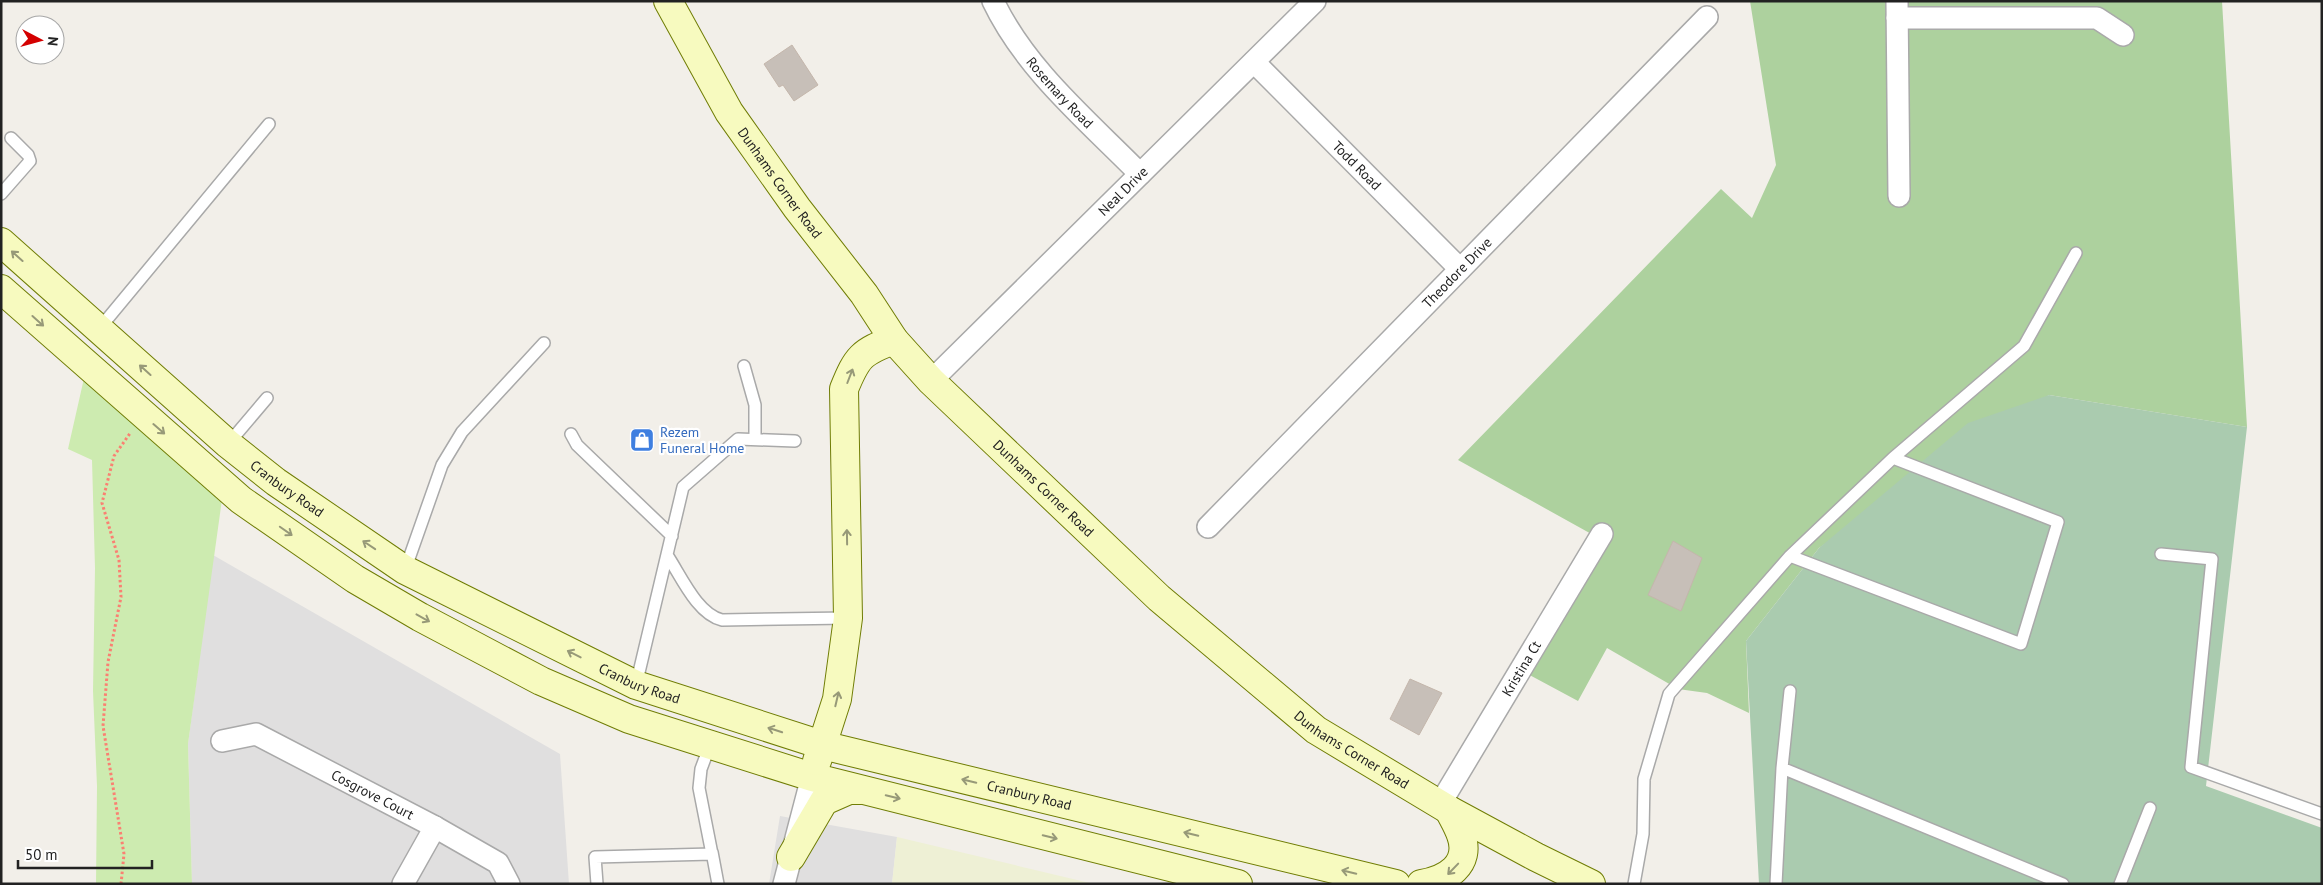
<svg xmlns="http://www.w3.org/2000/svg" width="2323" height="885" font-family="'PT Sans',sans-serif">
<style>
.residential{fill:#e0dfdf}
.farmland{fill:#eef0d5}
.grass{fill:#cdebb0}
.forest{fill:#add19e}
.cemetery{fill:#aacbaf}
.building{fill:#c7bfb8;stroke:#c4b6ab}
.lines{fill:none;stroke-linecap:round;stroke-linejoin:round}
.lane-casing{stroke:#a9a9a9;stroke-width:14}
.street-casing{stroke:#a9a9a9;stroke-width:24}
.secondary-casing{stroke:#707d05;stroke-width:30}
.path{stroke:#fa8072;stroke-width:3;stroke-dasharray:2.5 2.5;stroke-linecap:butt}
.lane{stroke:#fff;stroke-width:11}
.street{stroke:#fff;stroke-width:21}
.secondary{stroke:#f7fabf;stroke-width:28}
.oneway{stroke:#979978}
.labels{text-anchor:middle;stroke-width:4.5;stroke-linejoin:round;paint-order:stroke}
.street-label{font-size:14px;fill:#222;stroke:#fff}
.shop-label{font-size:14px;fill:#366cbe;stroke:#fff;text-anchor:start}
</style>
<rect width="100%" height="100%" fill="#f2efe9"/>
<!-- residential -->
<path class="residential" d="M213,555L560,754L569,884H192L188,744Z
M780,816L897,837L892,884H769Z"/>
<!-- farmland -->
<path class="farmland" d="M897,837L1094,884H892Z"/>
<!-- grass -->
<path class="grass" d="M87,365L224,485L188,744L192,884H96L97,786L93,691L95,568L92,460L68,449Z"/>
<!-- forest -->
<path class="forest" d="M1750,1H2222L2247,427L2049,395L1819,548L1746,641L1749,713L1707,693L1678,689L1607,648L1578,701L1524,672L1595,536L1458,460L1721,189L1752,218L1776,165Z"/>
<!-- cemetery -->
<path class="cemetery" d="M2049,395L2247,427L2206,786L2322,828V884H1759L1746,641L1819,548L1968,423Z"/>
<!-- building -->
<path class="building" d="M792,45L818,85L794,101L783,85L779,87L764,64Z
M1673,541L1702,558L1681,611L1648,595Z
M1410,679L1442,693L1419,735L1390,719Z"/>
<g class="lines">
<defs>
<path id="lane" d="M1,194L30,161L28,155L11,138
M99,329L269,124
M744,366L755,405V439
M571,434L577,445L672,536
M228,444L267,398
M1893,458L2024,346L2076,253
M2161,554L2212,559L2191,767L2322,814
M667,555C681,576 697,614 722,620L848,618
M405,570L442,465L462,432L544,343
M636,685L683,487L738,439L795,441
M1782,768L1790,691
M712,852L718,884
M597,884L595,857L712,854L699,788L701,769L710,745
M1634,884L1643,834L1644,779L1669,694L1790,556L1893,458L2058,522L2021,644L1790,556
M1776,884L1782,768L2063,884
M2120,884L2150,808"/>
<g id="street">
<path id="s1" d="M993,1C1026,70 1087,120 1140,174"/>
<path d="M1897,1L1899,196"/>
<path d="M1897,18H2097L2123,35"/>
<path id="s2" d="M1254,62L1460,269"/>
<path id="s3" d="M931,381L1315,1"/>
<path id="s4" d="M1208,527L1707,17"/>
<path id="s5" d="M222,741L256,734L435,827L498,863L509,884"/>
<path id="s6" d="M1440,804L1602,534"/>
<path d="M403,884L435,827"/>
<path d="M784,884L812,777"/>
</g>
<g id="secondary">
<path id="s7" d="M668,1L729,112L797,208L864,294L894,340L931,381L1159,598L1316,730L1449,810L1536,857L1591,884"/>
<path id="s8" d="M1,242L228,444L276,482L405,570L636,685L822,745L1396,884"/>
<path d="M1,289L241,500L355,579L420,617L541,681L629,719L812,777L1238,884"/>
<path d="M817,761L837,699L848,618L844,389C857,357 861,352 894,340"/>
<path d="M791,857L824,801L849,790H860"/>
<path d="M1421,884C1446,880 1472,865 1461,835C1458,826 1453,818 1449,810"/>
</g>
</defs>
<!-- lane casing -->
<use href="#lane" class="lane-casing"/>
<!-- street casing -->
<use href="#street" class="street-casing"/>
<!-- secondary casing -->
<use href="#secondary" class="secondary-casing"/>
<!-- path -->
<path class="path" d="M121,884L124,854L103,726L108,662L121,597L119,560L102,503L114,456L131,432"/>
<!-- lane -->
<use href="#lane" class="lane"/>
<!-- street -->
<use href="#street" class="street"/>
<!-- secondary -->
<use href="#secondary" class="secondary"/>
</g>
<!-- one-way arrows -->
<defs><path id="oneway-shaft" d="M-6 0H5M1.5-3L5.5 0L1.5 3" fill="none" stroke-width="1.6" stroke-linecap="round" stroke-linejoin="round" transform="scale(1.25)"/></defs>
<g class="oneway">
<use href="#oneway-shaft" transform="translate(17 256) rotate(-138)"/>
<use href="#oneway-shaft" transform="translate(38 321) rotate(42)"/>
<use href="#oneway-shaft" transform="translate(145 370) rotate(-138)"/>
<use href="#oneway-shaft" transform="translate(850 376) rotate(-69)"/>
<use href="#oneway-shaft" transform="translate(159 429) rotate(41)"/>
<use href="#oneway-shaft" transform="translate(286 531) rotate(35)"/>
<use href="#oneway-shaft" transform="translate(847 537) rotate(-91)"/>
<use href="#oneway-shaft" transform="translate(369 545) rotate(-146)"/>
<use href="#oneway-shaft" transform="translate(423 618) rotate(29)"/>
<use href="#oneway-shaft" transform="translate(574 654) rotate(-153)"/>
<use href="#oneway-shaft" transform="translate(837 699) rotate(-77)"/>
<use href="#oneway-shaft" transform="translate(775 730) rotate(-162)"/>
<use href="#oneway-shaft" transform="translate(969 781) rotate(-166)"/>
<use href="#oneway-shaft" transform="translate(893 797) rotate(14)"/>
<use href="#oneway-shaft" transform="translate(1191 834) rotate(-166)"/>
<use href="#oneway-shaft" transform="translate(1050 837) rotate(14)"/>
<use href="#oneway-shaft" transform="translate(1453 869) rotate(134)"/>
<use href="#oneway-shaft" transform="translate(1349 872) rotate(-166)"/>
</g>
<!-- icons -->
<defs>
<symbol id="shop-square" viewBox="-11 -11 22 22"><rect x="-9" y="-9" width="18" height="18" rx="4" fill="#3f7fe0" stroke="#fff"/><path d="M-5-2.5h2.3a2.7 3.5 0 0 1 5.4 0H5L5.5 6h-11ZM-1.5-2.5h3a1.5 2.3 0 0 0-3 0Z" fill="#fff"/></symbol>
</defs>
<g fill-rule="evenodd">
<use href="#shop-square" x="628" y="426" width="28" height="28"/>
</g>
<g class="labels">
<!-- street labels -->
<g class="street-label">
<text dy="5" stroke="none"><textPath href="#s1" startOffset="114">Rosemary Road</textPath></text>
<text dy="5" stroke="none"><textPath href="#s2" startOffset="146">Todd Road</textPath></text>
<text dy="5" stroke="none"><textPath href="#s7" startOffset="214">Dunhams Corner Road</textPath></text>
<text dy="5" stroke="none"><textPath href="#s3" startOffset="270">Neal Drive</textPath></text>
<text dy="5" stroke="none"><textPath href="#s4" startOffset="356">Theodore Drive</textPath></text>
<text dy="5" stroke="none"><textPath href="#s8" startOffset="378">Cranbury Road</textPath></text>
<text dy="5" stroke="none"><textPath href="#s7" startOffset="619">Dunhams Corner Road</textPath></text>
<text dy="5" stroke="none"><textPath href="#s6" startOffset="158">Kristina Ct</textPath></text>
<text dy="5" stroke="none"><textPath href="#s8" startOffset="782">Cranbury Road</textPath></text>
<text dy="5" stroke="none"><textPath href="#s7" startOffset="1024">Dunhams Corner Road</textPath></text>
<text dy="5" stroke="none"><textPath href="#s5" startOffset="166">Cosgrove Court</textPath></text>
<text dy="5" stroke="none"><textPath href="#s8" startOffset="1188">Cranbury Road</textPath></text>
</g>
<!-- shop labels -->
<g class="shop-label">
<text x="660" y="437">Rezem<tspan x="660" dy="16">Funeral Home</tspan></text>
</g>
</g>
<!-- border -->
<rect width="2323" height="885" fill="none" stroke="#222222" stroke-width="5"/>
<!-- north arrow -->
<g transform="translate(40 40) rotate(96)"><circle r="24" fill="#ffffff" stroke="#a7a7a7"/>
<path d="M0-4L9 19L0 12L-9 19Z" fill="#d40000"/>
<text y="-8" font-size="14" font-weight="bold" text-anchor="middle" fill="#222222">N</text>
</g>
<!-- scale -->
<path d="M18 860v8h134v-8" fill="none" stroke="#222222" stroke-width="2.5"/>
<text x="25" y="860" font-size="15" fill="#222222" stroke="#ffffff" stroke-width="4" paint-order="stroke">50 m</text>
</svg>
